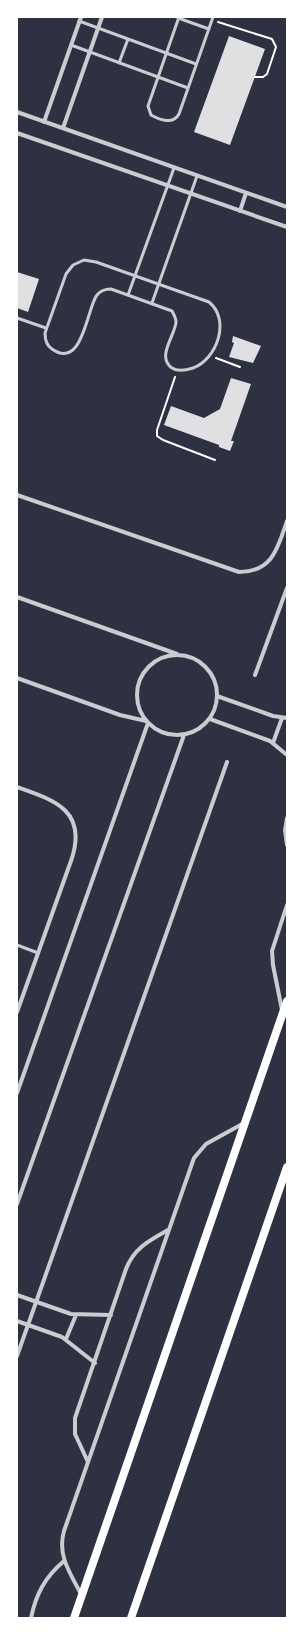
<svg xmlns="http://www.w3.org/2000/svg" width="304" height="1635" font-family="Helvetica,sans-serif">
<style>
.building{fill:#e0e0e3}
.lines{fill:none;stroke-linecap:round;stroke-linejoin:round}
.path{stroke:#fff;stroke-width:2}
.service{stroke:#caccd0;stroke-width:3}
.minor{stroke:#caccd0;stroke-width:4}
.secondary{stroke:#fff;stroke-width:8}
</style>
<rect width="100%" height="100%" fill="#2d3142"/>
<!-- building -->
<path class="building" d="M229,36L265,49L230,145L194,132Z
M17,272L39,279L28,312L17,308Z
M233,336L261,346L253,363L229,357L234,343L232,342Z
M231,378L251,384L231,441H234L230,451L219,447V445L164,425L171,406L204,418L220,409Z"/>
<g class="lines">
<!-- path -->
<path class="path" d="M218,22L272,39L276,47L267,74L263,77H255
M216,358L240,367
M175,377L157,430V436L163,440L215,460"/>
<!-- service -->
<path class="service" d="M179,17L148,106L151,115C160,120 173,125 179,114L213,17
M178,18L209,29
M79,21L196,64
M71,45L188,88
M119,63L128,39
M84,260L96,262L209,302C231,320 217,359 193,368C187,370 178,372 172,368C156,357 175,336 176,322C176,318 174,315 172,311L111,289C106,289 101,290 97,295C87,307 83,371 52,349C47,346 45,340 45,333L66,274L73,265Z
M128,295L174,168
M152,303L197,176
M17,318L46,328
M17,945L38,953"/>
<!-- minor -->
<path class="minor" d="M17,112L287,207
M44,122L81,17
M63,128L102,17
M17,133L287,227
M240,211L246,193
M17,495L239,572C273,572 278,547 287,521
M17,597L177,654
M137 695a40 40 0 1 1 80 0a40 40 0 1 1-80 0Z
M255,675L287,588
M17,678L120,715L146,721
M217,696L273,716L287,718
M210,719L270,741L287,755
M273,743L282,718
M17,787C54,800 87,810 72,858L17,1012
M287,818L285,830L287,845
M282,1010L273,965L272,951L287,905
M17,1093L148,723
M17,1204L184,735
M17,1295L71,1314L111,1315
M17,1321L62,1337L95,1363
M66,1339L76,1315
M17,1356L227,762
M88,1462L75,1434V1418L126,1269C134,1248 150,1240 168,1230
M81,1594C70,1573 57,1555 64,1531L194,1158L206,1144L244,1123
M31,1618C36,1594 45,1577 64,1561"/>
<!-- secondary -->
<path class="secondary" d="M74,1618L287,1001
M131,1618L287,1167"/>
</g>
<!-- border -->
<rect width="304" height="1635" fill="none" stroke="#ffffff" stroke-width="36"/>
</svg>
